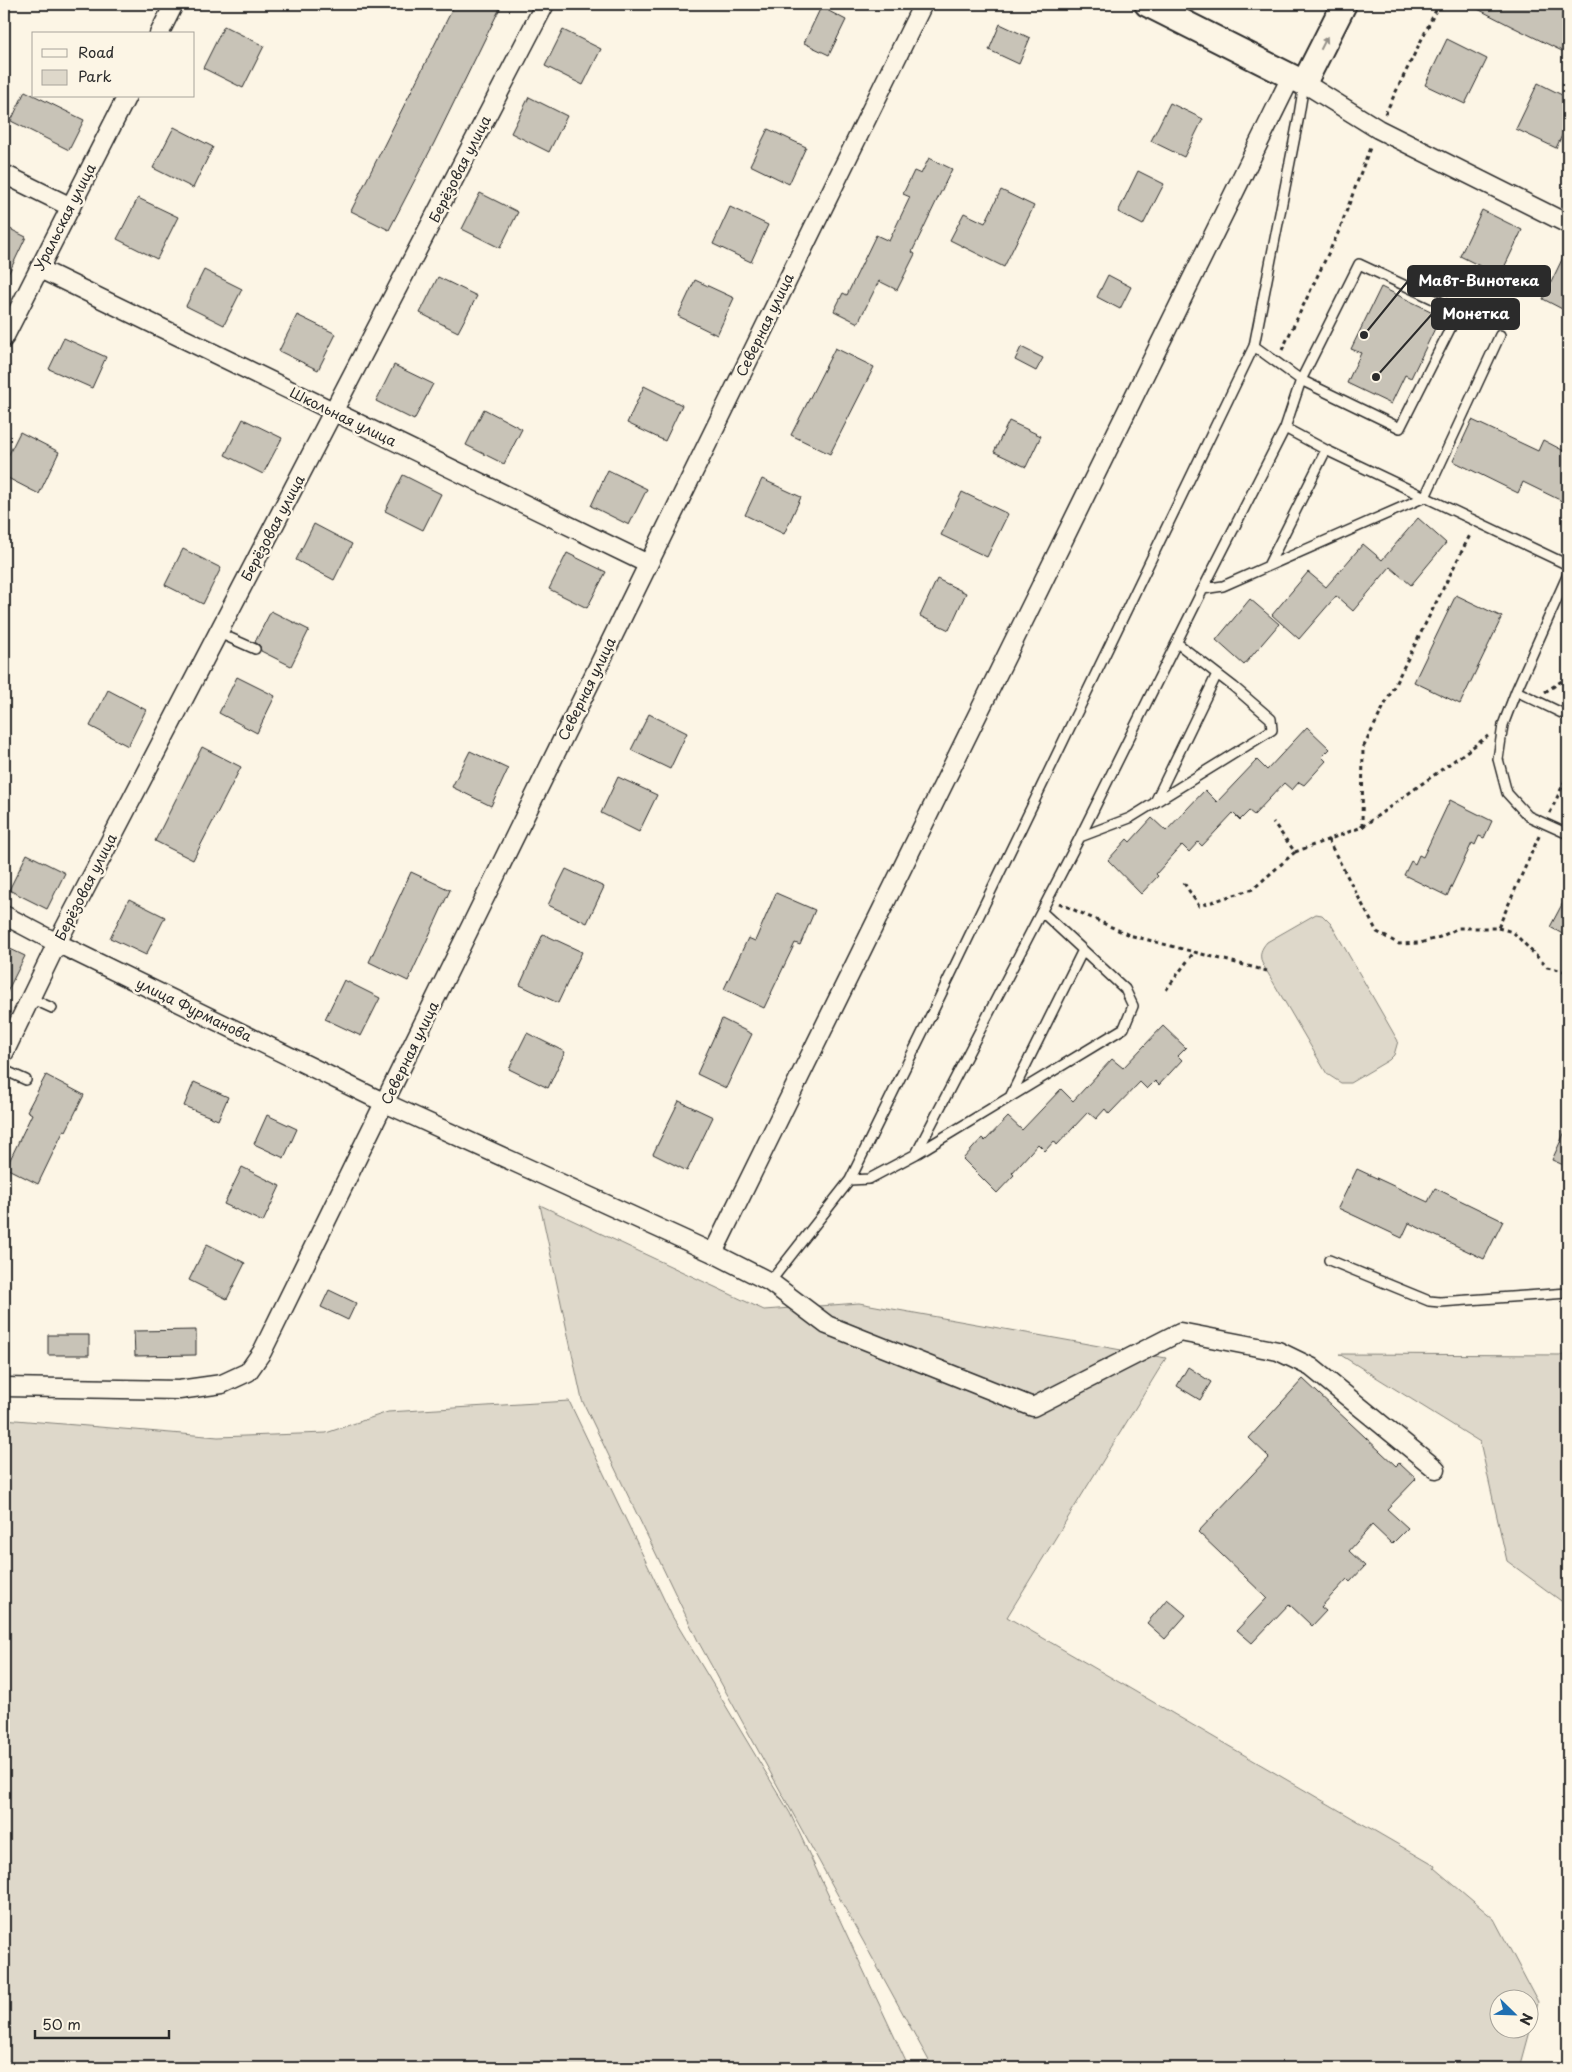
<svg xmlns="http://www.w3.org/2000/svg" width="1572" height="2072" font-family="'Playpen Sans',sans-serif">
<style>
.green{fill:#ded8ca;stroke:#84827a;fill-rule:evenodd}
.building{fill:#c8c3b7;stroke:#2b2b2b}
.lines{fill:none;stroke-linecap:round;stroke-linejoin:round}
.lane-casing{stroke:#2b2b2b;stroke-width:12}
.street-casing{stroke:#2b2b2b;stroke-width:21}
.secondary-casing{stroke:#2b2b2b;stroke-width:28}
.path{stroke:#2b2b2b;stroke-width:3;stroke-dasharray:4 4;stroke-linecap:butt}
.lane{stroke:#fcf5e5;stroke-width:9}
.street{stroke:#fcf5e5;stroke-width:18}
.secondary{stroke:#fcf5e5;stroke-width:24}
.oneway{fill:#949088}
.labels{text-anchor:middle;stroke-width:5;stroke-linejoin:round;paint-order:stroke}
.street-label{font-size:14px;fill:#2b2b2b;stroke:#fcf5e5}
.leader{fill:none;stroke:#2b2b2b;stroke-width:2}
.callout-dot{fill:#2b2b2b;stroke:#fcf5e5;stroke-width:2}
.callout{fill:#2b2b2b;stroke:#2b2b2b;stroke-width:2}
.callout-label{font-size:15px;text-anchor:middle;font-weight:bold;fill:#fff}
</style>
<rect width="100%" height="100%" fill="#fcf5e5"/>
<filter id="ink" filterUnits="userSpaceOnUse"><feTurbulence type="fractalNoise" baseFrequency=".02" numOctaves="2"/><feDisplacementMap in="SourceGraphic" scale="10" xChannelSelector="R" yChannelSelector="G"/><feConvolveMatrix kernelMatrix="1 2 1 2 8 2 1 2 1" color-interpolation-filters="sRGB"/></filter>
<g filter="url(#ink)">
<!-- green -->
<path class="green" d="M1316,914L1322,915L1331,924L1398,1041L1394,1055L1389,1060L1350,1083H1341L1327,1074L1262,963C1259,954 1261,949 1267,942Z
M540,1205L764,1310L859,1303L1166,1358L1007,1617L1435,1866L1434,1868L1494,1919L1538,2002L1520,2068H933L699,1643L582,1400ZM1500,2000H1530V2030H1500Z
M1339,1354L1568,1355V1606L1507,1561L1480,1442Z
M569,1401L672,1616L790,1813L909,2068H4V1419L218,1437L326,1433L388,1412Z"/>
<!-- building -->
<path class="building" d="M455,4H502L434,143L389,230L351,211Z
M1468,4H1568V54L1513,27Z
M821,7L846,20L829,55L804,43Z
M1000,24L1030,38L1019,64L989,50Z
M224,26L264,46L243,88L203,68Z
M563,30L601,49L583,85L545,66Z
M1447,39L1487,59L1465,104L1425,85Z
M1538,83L1568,98V123L1556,148L1516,129Z
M25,91L84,120L69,150L11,121Z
M529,97L567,116L549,152L511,133Z
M1170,103L1203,119L1184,157L1151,141Z
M174,127L213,147L193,188L153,168Z
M768,129L806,147L789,184L750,165Z
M929,158L952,169L912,252L915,254L897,290L879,281L858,323L834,311L843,293L847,295L876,235L889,241L910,197L903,194L914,171L921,174Z
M1138,171L1164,184L1143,225L1118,212Z
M1001,190L1034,206L1004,267L950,240L964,213L985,223Z
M480,193L518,212L500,248L462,229Z
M138,198L178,217L157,259L117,239Z
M730,207L768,225L751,262L713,244Z
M1482,210L1522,230L1500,276L1460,256Z
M4,226L26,237L4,283Z
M1568,247V312L1543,299Z
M204,270L242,289L224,325L186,306Z
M1108,275L1131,287L1120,309L1097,297Z
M438,277L477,296L458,332L420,313Z
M695,280L734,298L717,335L678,316Z
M1381,287L1441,316L1411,378L1405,375L1391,404L1347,383L1361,353L1351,349Z
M297,315L336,334L318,370L279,351Z
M64,338L106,357L92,388L49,369Z
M1021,347L1043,358L1036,371L1015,360Z
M835,348L874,367L830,454L791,435Z
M394,365L433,384L414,420L376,401Z
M644,386L682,405L665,441L627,423Z
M484,409L522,429L504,464L466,445Z
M243,419L282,438L263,474L225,455Z
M1472,420L1538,451L1543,440L1568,453V504L1523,482L1518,493L1453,461Z
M1009,421L1041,436L1026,467L994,452Z
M20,432L59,452L39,494L4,476V464Z
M608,470L647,489L629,525L591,506Z
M403,475L441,494L423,530L385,511Z
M762,479L801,497L784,534L745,515Z
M962,492L1008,514L987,557L941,535Z
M1418,518L1446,543L1411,585L1390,567L1353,611L1336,596L1299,639L1272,615L1308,572L1326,587L1363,544L1382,560Z
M314,524L352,544L334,580L296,560Z
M183,549L221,568L203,604L165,585Z
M567,553L606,572L587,608L549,589Z
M937,579L966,593L949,630L920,616Z
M1456,595L1502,617L1460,704L1414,682Z
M1250,599L1279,624L1244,665L1216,640Z
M271,611L309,630L291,666L261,651L260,646L255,642Z
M237,677L275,696L257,733L219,713Z
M108,690L146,710L128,746L90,726Z
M649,714L687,733L670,769L631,750Z
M1307,727L1330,749L1322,757L1326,761L1304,785L1299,782L1292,790L1284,783L1254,815L1249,811L1240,820L1233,813L1202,846L1198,842L1189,852L1182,845L1156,874L1158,876L1141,894L1108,860L1127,839L1130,842L1152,818L1166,831L1205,790L1217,802L1257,760L1267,770Z
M202,747L241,767L193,860L155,841Z
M470,751L508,769L491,806L452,787Z
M618,777L657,795L639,832L601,813Z
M1450,800L1492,821L1484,838L1479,836L1475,845L1472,843L1447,896L1404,875L1411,861L1415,864L1419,855L1423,857Z
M27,854L65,873L47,909L9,890Z
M566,869L604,887L587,923L548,905Z
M411,872L450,890L408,981L369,962Z
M776,893L815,910L800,945L795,943L764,1008L724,989L748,938L755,941Z
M1568,893V937L1550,927Z
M129,899L165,917L146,955L110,938Z
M543,934L582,952L558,1003L520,985Z
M4,946L25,956L4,998Z
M344,980L380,998L361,1036L325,1019Z
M722,1019L752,1034L726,1088L697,1074Z
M1163,1026L1186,1048L1178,1056L1182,1060L1159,1085L1155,1081L1147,1089L1140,1082L1109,1114L1105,1109L1096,1119L1088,1112L1057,1145L1054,1141L1045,1151L1038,1144L1012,1173L1014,1175L997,1193L963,1159L982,1138L985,1141L1008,1117L1022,1130L1061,1089L1073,1101L1112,1059L1123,1068Z
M527,1033L565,1052L548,1088L509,1069Z
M46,1075L84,1095L66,1131L64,1130L38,1184L6,1168L32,1114L27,1111Z
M194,1082L228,1097L218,1120L184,1106Z
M679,1101L713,1117L687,1171L653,1154Z
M267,1115L297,1129L284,1158L254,1144Z
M1568,1125V1167L1552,1160Z
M242,1167L280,1186L263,1222L224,1204Z
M1357,1169L1428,1202L1435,1188L1503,1221L1484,1259L1409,1223L1402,1238L1338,1208Z
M207,1244L245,1263L227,1299L189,1280Z
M329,1290L356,1303L348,1320L321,1307Z
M196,1330V1355L135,1356L134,1331Z
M48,1335H89V1355H48Z
M1188,1367L1211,1382L1200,1400L1177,1386Z
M1303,1379L1396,1466L1399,1463L1416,1479L1387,1509L1408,1528L1392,1544L1372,1525L1349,1551L1365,1566L1350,1582L1347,1579L1321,1607L1326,1611L1312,1626L1289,1604L1252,1643L1237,1630L1267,1598L1198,1532L1269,1457L1249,1438Z
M1167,1599L1186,1615L1165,1639L1147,1623Z"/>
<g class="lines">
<defs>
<path id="lane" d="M1304,84L1298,121L1254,346L1301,380L1359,264L1459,311L1400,428L1301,380L1285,428L1203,589L1223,586L1425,497L1500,335
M1285,428L1326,450L1568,565
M1269,564L1326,450
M1568,574L1516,691L1503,725L1498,759L1507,793L1528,816L1568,834
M219,633L255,649
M1516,691L1568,716
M1155,802L1217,674
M1080,837L1130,818L1272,730L1271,719L1234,687L1177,643
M30,998L52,1008
M4,1070L26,1080
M1011,1095L1083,950
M916,1154L1080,837L1203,589
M850,1180L869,1179L916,1154L1124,1028L1133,1006L1125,989L1042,912
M1329,1260L1429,1301L1440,1302L1568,1293
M770,1282L850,1180L933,1011L1254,346"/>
<path id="street" d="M159,34L174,4
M1304,83L1378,129L1568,224
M4,174L71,207
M40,269L648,564
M4,338L127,96
M4,915L57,943L385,1103L713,1253L770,1282L827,1325L1033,1407L1180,1332L1278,1351L1311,1367L1436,1469
M4,1053L57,943L545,4
M713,1253L1291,77
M4,1387L179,1390L222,1384L248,1372L262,1352L923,4"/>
<path id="secondary" d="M1147,4L1304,83L1344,4"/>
</defs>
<!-- lane casing -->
<use href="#lane" class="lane-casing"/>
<!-- street casing -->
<use href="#street" class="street-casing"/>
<!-- secondary casing -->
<use href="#secondary" class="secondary-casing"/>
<!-- path -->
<path class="path" d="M1385,114L1439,4
M1282,350L1339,231L1371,145
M1545,692L1568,677
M1550,813L1568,774
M1362,827L1363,748L1471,533
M1328,840L1377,932L1399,944L1420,943L1440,937L1458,928H1498L1540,834
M1295,852L1362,827L1488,736
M1184,883L1199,906L1253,889L1295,852L1273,822
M1059,903L1129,935L1267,971
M1498,928L1513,932L1547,967L1568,972
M1166,990L1194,952"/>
<!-- lane -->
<use href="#lane" class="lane"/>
<!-- street -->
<use href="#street" class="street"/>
<!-- secondary -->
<use href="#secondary" class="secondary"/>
</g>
<!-- one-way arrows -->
<defs><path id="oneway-solid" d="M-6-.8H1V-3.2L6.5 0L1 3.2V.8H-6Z" transform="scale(1.25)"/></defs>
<use class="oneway" href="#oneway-solid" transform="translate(1324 43) rotate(-63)"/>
</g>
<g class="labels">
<!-- street labels -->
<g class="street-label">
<text transform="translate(460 169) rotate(-63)" y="5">Берёзовая улица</text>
<text transform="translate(65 217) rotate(-63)" y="5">Уральская улица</text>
<text transform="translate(765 325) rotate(-64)" y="5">Северная улица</text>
<text transform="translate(343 417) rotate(26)" y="5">Школьная улица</text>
<text transform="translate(273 528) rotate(-62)" y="5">Берёзовая улица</text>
<text transform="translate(587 689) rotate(-64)" y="5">Северная улица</text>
<text transform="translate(86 887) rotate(-63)" y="5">Берёзовая улица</text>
<text transform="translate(194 1010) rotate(26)" y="5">улица Фурманова</text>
<text transform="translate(410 1053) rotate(-64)" y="5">Северная улица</text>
</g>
</g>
<!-- callouts -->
<path class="leader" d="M1364 335L1408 281M1376 377L1432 314"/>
<g class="callout-dot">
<circle cx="1364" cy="335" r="5"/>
<circle cx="1376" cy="377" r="5"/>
</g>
<g class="callout">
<rect x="1408" y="266" width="142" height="30" rx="5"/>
<rect x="1432" y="299" width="87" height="30" rx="5"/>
</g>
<g class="callout-label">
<text x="1479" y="286">Мавт-Винотека</text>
<text x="1476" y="319">Монетка</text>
</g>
<!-- margin -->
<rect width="1572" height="2072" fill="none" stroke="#fcf5e5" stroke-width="20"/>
<rect x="10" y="10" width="1552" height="2052" fill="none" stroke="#2b2b2b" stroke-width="2" filter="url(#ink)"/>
<!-- legend -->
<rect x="32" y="32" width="162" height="65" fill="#fcf5e5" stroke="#a8a49b"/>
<rect x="42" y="49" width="25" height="8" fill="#fcf5e5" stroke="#a8a49b"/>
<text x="78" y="58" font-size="15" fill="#2b2b2b">Road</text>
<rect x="42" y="70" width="25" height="15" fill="#ded8ca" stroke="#a8a49b"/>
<text x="78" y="82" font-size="15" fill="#2b2b2b">Park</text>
<!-- north arrow -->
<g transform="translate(1514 2014) rotate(113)"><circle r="24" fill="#fcf5e5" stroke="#a8a49b"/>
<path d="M0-4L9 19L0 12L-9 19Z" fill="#1f6fb2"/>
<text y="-8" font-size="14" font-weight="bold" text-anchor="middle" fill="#2b2b2b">N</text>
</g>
<!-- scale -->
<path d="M35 2030v8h134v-8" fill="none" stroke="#2b2b2b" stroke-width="2.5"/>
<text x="42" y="2030" font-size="15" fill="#2b2b2b" stroke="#fcf5e5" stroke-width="4" paint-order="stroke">50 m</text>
</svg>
